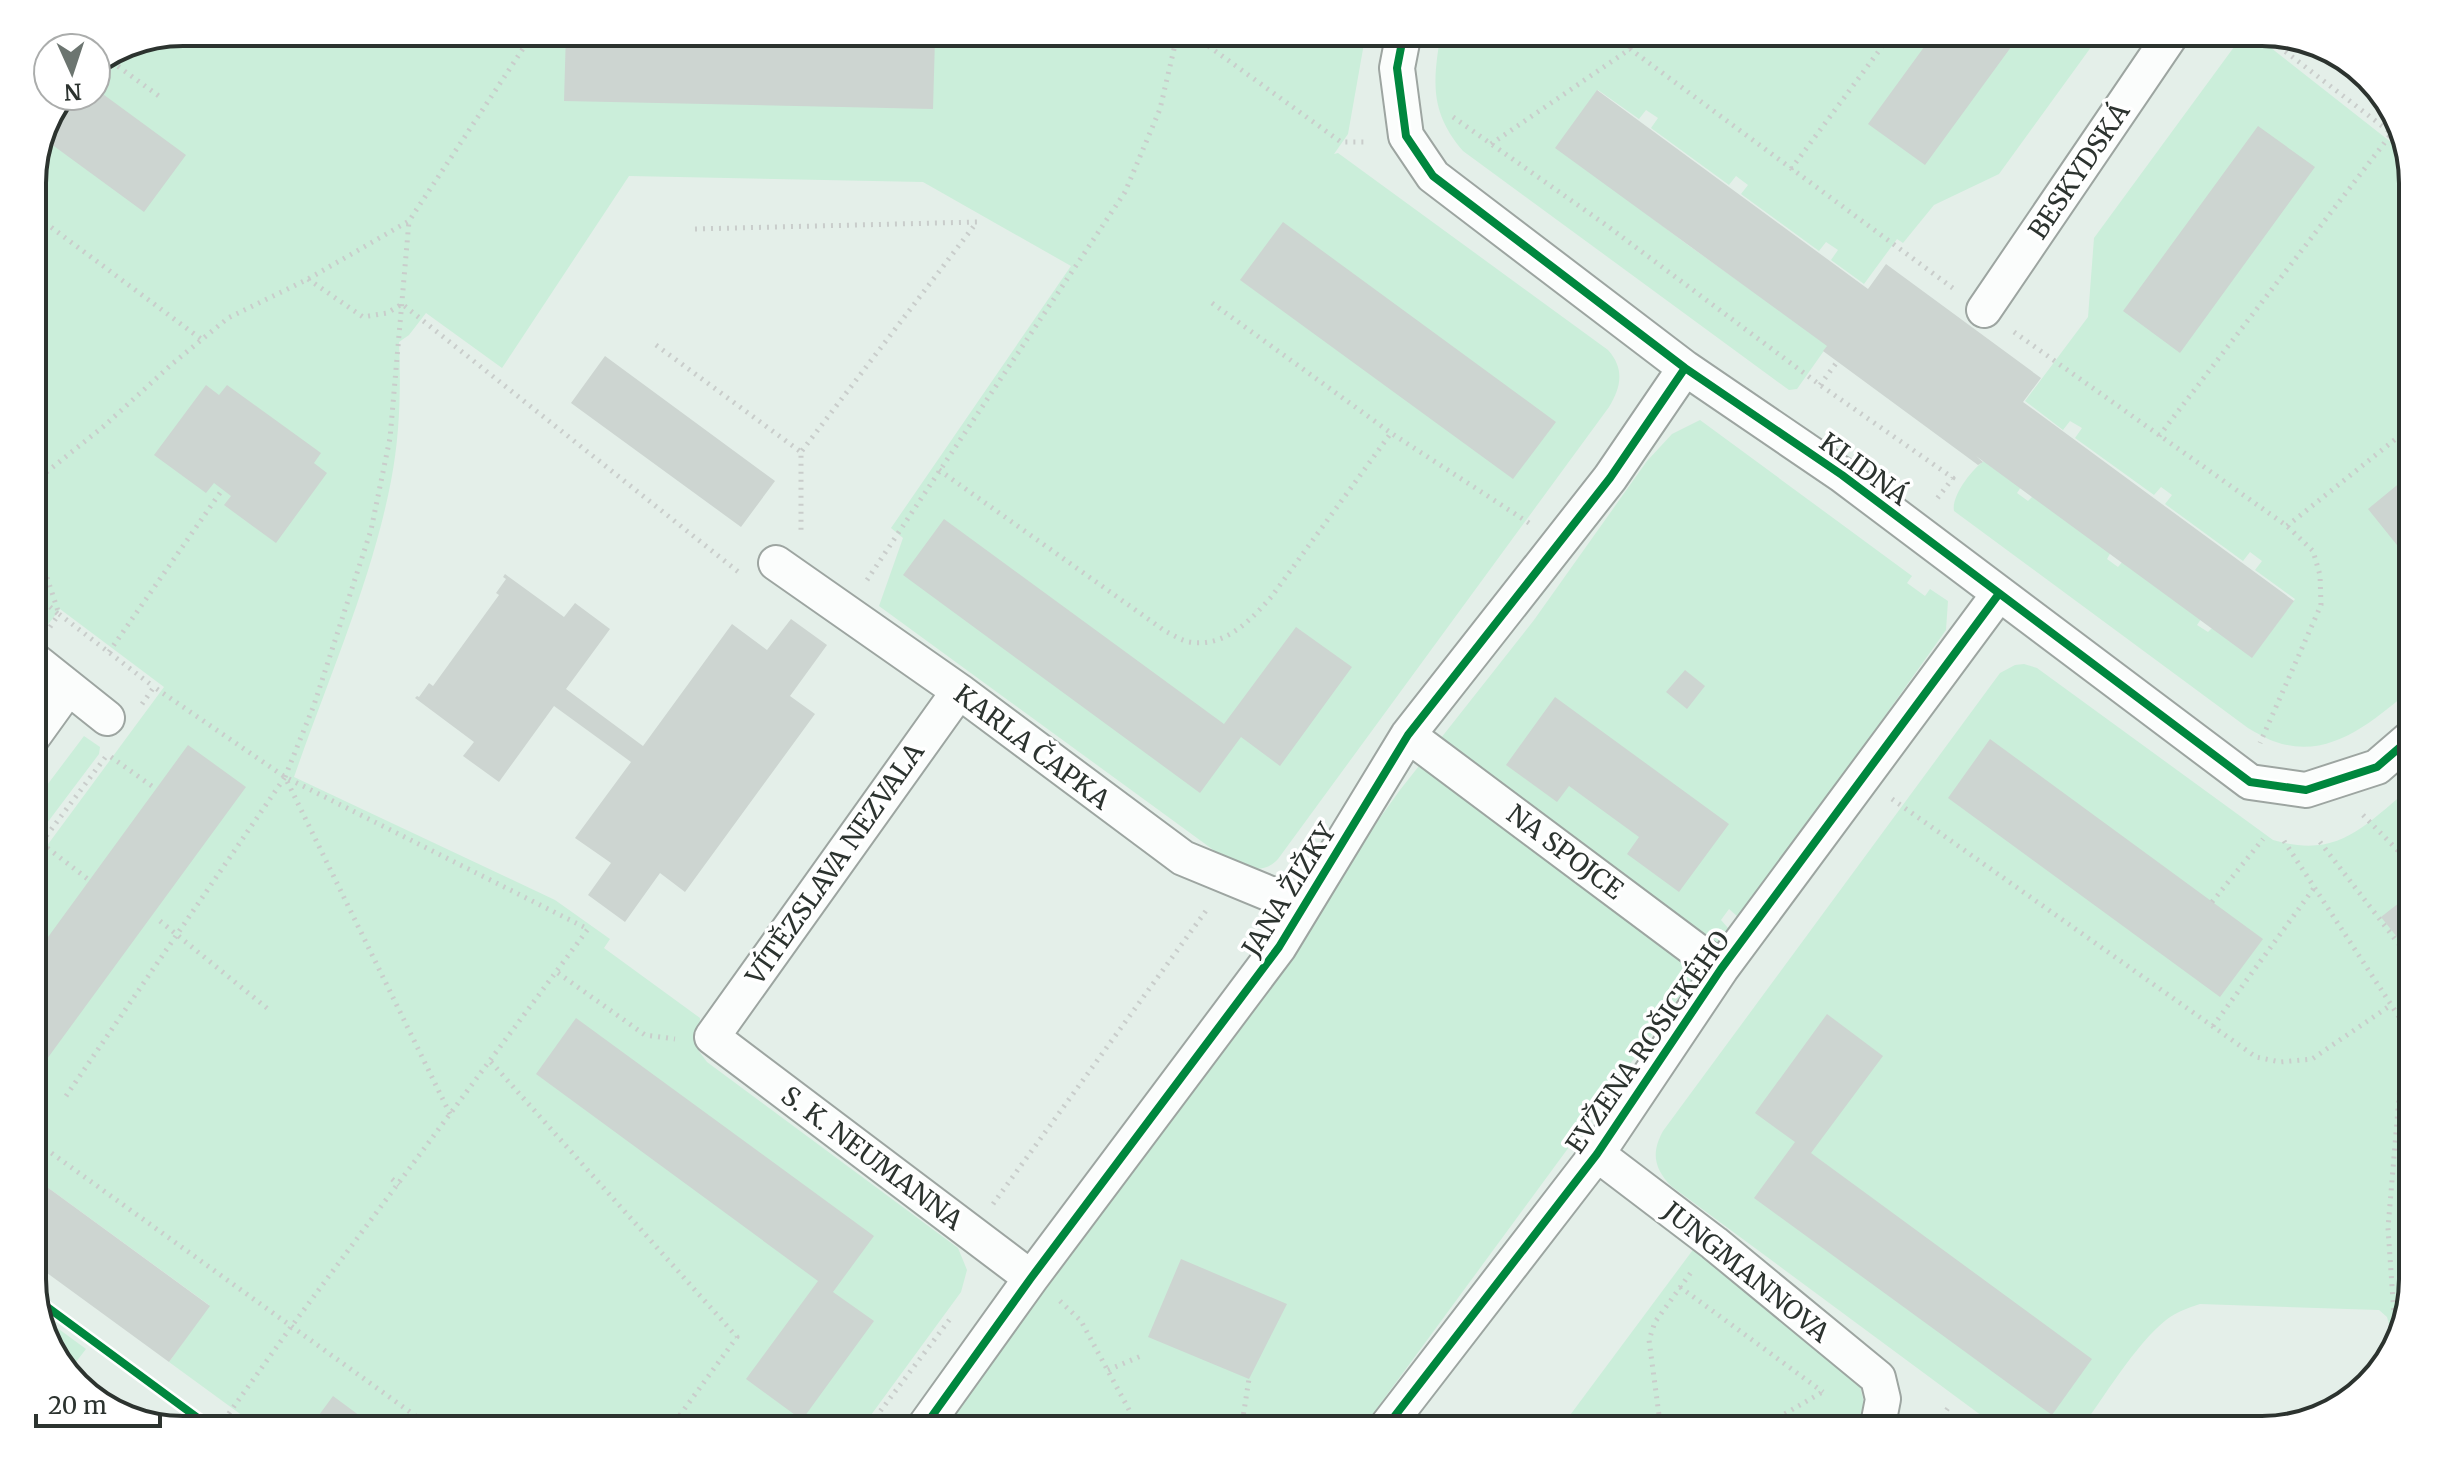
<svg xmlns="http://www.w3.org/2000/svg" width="2445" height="1462" font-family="Merriweather,serif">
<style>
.green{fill:#cbeeda}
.building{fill:#cdd5d1}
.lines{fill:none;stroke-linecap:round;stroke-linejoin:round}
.minor-casing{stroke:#9da5a1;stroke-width:38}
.path{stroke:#c9cdcb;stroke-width:5;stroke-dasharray:2 6;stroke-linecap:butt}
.minor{stroke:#fbfdfc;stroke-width:34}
.cycleway-casing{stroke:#fff;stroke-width:13}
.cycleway{stroke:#00873e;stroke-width:8}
.labels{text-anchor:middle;stroke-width:7;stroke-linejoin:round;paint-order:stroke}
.street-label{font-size:26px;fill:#2c332f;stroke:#fff}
.rim{fill:none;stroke:#2c332f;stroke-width:4}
</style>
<rect width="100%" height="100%" fill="#e4efe9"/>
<!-- green -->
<path class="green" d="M183,32H1366L1348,134L1334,154L1338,153L1608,350C1625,369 1621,387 1609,407L1278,859C1265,873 1251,869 1234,865L879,606L903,538L891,528L1071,266L923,182L629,176L502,368L426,313L409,335L399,342C401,388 400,435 391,481C372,580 327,682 294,777L555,900L610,939L604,948L700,1018L698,1050L707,1062L958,1248L967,1270L961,1292L860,1430H379L314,1422L305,1415L294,1430H262L169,1362L209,1305L32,1176V866L164,687L60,609L32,645V174L67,96H96V63L126,43Z
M1441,32H2102L1999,174L1934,205L1903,243L1897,239L1864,284L1831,260L1838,250L1826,242L1819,251L1741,194L1748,185L1736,176L1729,185L1651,128L1658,118L1646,110L1639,119L1598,90L1557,147L1688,245L1828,345L1797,389L1789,390L1463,151C1429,111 1433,81 1441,32Z
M2245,32L2252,33L2392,143L2407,156L2413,174V688C2374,720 2330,761 2276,742C2266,739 2257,733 2248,728L1954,511C1951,496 1973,468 1984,461L2021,487L2017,493L2028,501L2033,496L2111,552L2107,559L2118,567L2123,561L2201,619L2197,625L2208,632L2213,627L2253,656L2295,599L2255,570L2262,561L2250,552L2243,561L2165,504L2172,495L2161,487L2154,495L2075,438L2082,428L2070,421L2063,430L2025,401L2088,317L2094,238Z
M1700,420L1912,576L1907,583L1925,596L1930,589L1948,601L1946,630L1776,869L1738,917L1729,909L1721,920L1728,928L1735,921L1361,1430H939L1400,790L1534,620L1647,461L1672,434Z
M2024,664L2037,668L2273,840C2340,860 2365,824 2413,786V1279L2395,1345L2387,1317L2379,1310L2200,1304C2188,1308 2176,1312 2166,1320C2135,1345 2104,1397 2080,1430H2001L1671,1186C1654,1168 1651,1153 1663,1131L2000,673L2015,665Z
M84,736L100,747L99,754L32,843V805Z
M1698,1243L1855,1364L1864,1403L1856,1430H1559Z
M41,1316L86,1349L69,1371L52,1355Z"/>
<!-- building -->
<path class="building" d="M566,32L935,39L933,109L564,101Z
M1935,32H2022L1925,165L1868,124Z
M96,89L186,155L144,212L47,141L67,96H96Z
M1597,90L1868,289L1886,264L2041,378L2023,402L2294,601L2252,658L1976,456L1983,462L1978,465L1823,351L1827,346L1555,148Z
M2258,126L2315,167L2180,353L2123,311Z
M1283,222L1556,422L1513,479L1240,280Z
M605,356L775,481L741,527L571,403Z
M206,385L219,395L227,385L321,453L314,463L327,473L276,543L224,505L231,496L214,483L206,493L154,455Z
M2413,472V565L2368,509Z
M944,519L1224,724L1296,627L1352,667L1280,766L1241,737L1200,793L903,575Z
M505,574L564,617L575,603L610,629L566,689L643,746L732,624L767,650L791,619L827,645L790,696L815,714L685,892L660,873L625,922L588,895L611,863L575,838L631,762L554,706L499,782L463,756L474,742L415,698L417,696L419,697L429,683L433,686L499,595L496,593L506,579L503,577Z
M1685,670L1705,686L1687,709L1666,692Z
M1555,697L1729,824L1679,892L1627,854L1639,837L1569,786L1557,802L1506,765Z
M1990,739L2263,939L2220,997L1948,798Z
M188,745L246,787L47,1059L32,1049V959Z
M2413,892V957L2381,917Z
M1827,1014L1883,1056L1811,1153L2092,1359L2052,1415L1754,1198L1795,1142L1755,1113Z
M576,1018L874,1236L833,1292L874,1321L802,1420L746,1379L818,1281L536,1074Z
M32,1176L210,1306L169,1362L32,1262Z
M1181,1259L1287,1304L1249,1379L1148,1337Z
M333,1396L379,1430H308Z"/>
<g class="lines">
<defs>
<path id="minor" d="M1404,32L1397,68L1406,136L1433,176L1685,368L1842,475L2250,782L2306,790L2377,767L2413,736
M1984,310L2173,32
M776,563L959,691L1183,858L1302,907
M33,659L107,718
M959,691L712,1037L1031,1278
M1408,735L1721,969
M32,738L68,688
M1597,1154L1714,1243L1878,1378L1883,1399L1877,1430
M922,1430L1031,1278L1279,947L1408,735L1610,478L1685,368
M1384,1430L1597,1154L1721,969L1998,595"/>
</defs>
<!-- minor casing -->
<use href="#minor" class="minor-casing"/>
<!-- path -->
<path class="path" d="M1189,32L1341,142H1369
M2260,32L2403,142
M1630,49L1633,32
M105,57L163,99
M1453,117L1606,225L1820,385L1953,478L1936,500
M1491,144L1630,49L1954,289
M1791,169L1893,32
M32,213L201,339
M695,229L977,222L801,452
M308,279L363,317L387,313L402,304L741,574
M1212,303L1391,433
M2014,332L2287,526L2313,551L2320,575L2321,605L2260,743
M656,345L801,452V533
M1820,385L1837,362
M2159,436L2392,133
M939,470L1165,631C1173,635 1181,640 1189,642C1225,648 1251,620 1272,596L1391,433L1529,523
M32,479L43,475L104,426L172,364L228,318L308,279L409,221L534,32
M2287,526L2413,425
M32,532L59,614
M867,580L1125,192L1160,109L1178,32
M32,591L58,614
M50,627L59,614L154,687
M109,652L222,490
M142,704L154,687L285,777L588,929L291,1327L217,1430
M111,757L156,789
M285,777L314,705L371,530L390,438L409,221
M1892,799L2256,1057L2280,1062L2312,1059L2391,1005
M2363,815L2413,866
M2284,841L2405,1026L2388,1228L2396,1344
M2320,842L2405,952
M41,843L89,880
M32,855L107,755
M2212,902L2263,839
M160,921L268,1009
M558,973L645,1035L675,1039
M2213,1026L2314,888
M2406,1026L2413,1036
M491,1062L737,1337L669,1430
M66,1096L285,777L451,1116
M32,1139L435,1430
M392,1179L399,1185
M993,1204L1208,908
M1680,1287L1823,1392
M1060,1301L1081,1321L1134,1419L1143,1430
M1108,1370L1141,1356
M679,1416L700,1430
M866,1430L950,1319
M1241,1430L1249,1379
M1661,1430L1649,1340L1655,1322L1692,1271
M1757,1430L1826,1390
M1933,1430L1948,1408"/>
<!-- minor -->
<use href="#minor" class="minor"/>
<defs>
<path id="cycleway" d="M1404,32L1397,68L1406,136L1433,176L1685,368L1842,475L2250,782L2306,790L2377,767L2413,736
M35,1298L214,1430
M922,1430L1031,1278L1279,947L1408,735L1610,478L1685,368
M1384,1430L1597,1154L1721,969L1998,595"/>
</defs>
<!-- cycleway casing -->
<use href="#cycleway" class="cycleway-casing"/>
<!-- cycleway -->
<use href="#cycleway" class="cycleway"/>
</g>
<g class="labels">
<!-- street labels -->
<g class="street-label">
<text transform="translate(2079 171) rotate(-56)" y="9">BESKYDSKÁ</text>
<text transform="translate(1864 469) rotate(36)" y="9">KLIDNÁ</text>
<text transform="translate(1032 747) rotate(37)" y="9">KARLA ČAPKA</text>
<text transform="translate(1565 852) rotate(37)" y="9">NA SPOJCE</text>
<text transform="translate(835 864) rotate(-55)" y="9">VÍTĚZSLAVA NEZVALA</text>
<text transform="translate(1289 890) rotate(-58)" y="9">JANA ŽIŽKY</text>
<text transform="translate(1648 1042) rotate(-55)" y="9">EVŽENA ROŠICKÉHO</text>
<text transform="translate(872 1158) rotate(37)" y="9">S. K. NEUMANNA</text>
<text transform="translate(1746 1272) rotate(39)" y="9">JUNGMANNOVA</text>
</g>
</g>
<!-- crop -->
<path d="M0 0H2445V1462H0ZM183 46H2262A137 137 0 0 1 2399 183V1279A137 137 0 0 1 2262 1416H183A137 137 0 0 1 46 1279V183A137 137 0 0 1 183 46Z" fill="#fff" fill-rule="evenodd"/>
<path class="rim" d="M183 46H2262A137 137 0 0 1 2399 183V1279A137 137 0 0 1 2262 1416H183A137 137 0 0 1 46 1279V183A137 137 0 0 1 183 46Z"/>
<!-- north arrow -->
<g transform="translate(72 72) rotate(177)"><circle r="38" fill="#ffffff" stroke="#abadac" stroke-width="2"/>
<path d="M0-6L14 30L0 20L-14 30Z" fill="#6c7570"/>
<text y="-12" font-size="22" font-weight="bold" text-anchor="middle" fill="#2c332f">N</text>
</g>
<!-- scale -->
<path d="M36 1414v12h124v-12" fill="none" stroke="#2c332f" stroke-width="4"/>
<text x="48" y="1414" font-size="24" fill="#2c332f" stroke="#ffffff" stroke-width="6" paint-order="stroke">20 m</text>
</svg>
